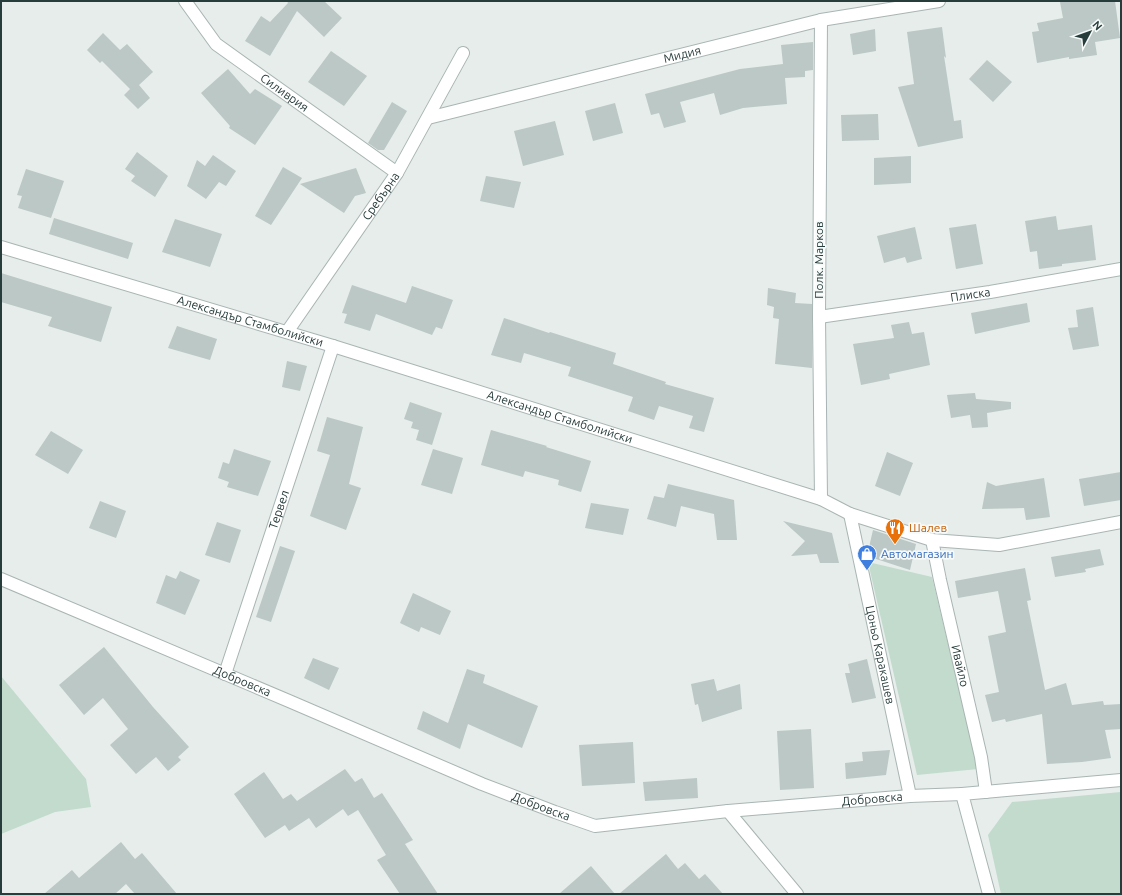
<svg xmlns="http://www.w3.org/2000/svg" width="1122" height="895" font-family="Ubuntu,sans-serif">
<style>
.green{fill:#c2dbcd}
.building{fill:#bbc8c5}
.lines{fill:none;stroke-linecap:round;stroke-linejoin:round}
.minor-casing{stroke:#a9b5b3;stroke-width:14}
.tertiary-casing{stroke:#a9b5b3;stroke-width:14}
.minor{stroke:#fff;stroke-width:12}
.tertiary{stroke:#fff;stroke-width:12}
.labels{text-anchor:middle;stroke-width:3.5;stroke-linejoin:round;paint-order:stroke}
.street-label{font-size:12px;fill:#273d3b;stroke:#f6faf9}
.food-label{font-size:12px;fill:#c56008;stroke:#f6faf9;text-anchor:start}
.shop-label{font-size:12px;fill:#366cbe;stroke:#f6faf9;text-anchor:start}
</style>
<rect width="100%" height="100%" fill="#e6edeb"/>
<!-- green -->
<path class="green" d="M868,562L932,577L978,769L917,775Z
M1,676L86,779L91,807L55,812L1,834Z
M1121,792V894H1001L988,835L1012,802Z"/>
<!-- building -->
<path class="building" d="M287,1H324L342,18L324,37L297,11L270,56L245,41L261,16L270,22L288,3Z
M1069,1H1115L1120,38L1095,42L1097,55L1069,59V57L1037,63L1032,32L1039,31L1037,23L1063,18L1060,2Z
M942,27L946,58L944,56L954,121L961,120L963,138L918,147L898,87L914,84L907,32Z
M875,29L876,51L853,55L850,34Z
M103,33L120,50L127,44L153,72L139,85L150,98L138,109L124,95L130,89L102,61L100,63L87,50Z
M813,42V70L805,71V77L785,78L787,104L743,108L720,115L714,93L680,102L686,122L664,128L659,113L651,115L645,94L740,69L783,64L781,45Z
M331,51L367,76L344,106L308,82Z
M987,60L1012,82L993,102L969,79Z
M228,69L250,94L255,89L282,106L255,145L229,128L230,126L201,93Z
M392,102L407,111L384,150H378L368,143Z
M615,103L623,133L593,141L585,111Z
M878,114L879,140L842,141L841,115Z
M555,121L564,155L523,166L514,131Z
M137,152L168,176L155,197L131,181L135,176L125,169Z
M213,155L236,171L226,186L219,182L206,199L187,186L197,160L205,166Z
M911,156V183L874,185V158Z
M283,167L302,178L271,225L255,216Z
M356,168L366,193L355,196L344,213L300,184Z
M26,169L64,181L51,218L18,208L22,196L17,195Z
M486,176L521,182L514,208L480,201Z
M1056,216L1058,230L1092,225L1096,260L1062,264V266L1039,269L1037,251L1030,252L1025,221Z
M54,218L133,243L128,259L49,234Z
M175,219L222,234L210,267L162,252Z
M976,224L983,264L956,269L949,228Z
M915,227L922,259L907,263L905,257L884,263L877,236Z
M1,273L112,307L101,342L48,326L52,317L1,302Z
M352,285L406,303L412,286L453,300L442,329L436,327L432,335L376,314L370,331L344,323L347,314L342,313Z
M768,288L796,293L795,303L812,304V368L775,364L779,319L773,318L774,307L767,305Z
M1027,303L1030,322L975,334L971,313Z
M1093,307L1099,346L1073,350L1068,328L1078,327L1076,310Z
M504,318L549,333L550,332L616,353L613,364L666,382L665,384L714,398L704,432L689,428L693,416L659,406L654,420L628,411L633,397L568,376L571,367L524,353L521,363L491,355Z
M909,322L912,334L924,332L930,365L889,374L890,379L861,385L853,344L894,338L891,325Z
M177,326L217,339L210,360L168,348Z
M287,361L307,366L300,391L282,387Z
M975,393L976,399L1011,402V409L987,413L988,427L972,428L970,415L951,418L947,395Z
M410,402L442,413L432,445L416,440L419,430L411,428L413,422L404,419Z
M327,417L363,427L349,484L361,488L346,530L310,516L330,455L317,451Z
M491,430L547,446L546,447L591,461L581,492L558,485L559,480L525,471L523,477L481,465Z
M51,431L83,450L68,474L35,455Z
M234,449L271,461L258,496L227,487L229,482L218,478L223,462L229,464Z
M433,449L463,458L452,494L421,485Z
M887,452L913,463L900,496L875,486Z
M1121,472V500L1084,506L1079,479Z
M1044,478L1050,517L1026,520L1024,508L982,509L987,482L996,486Z
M668,484L734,500L737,540H717L714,514L681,506L676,527L647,519L654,496L664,498Z
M100,501L126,511L116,538L89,528Z
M591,503L629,509L623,535L585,528Z
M783,521L832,533L839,563H820L817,554L791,556L805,541Z
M217,522L241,530L230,563L205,555Z
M873,530L916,544L910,570L867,556Z
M280,546L295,551L271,622L256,617Z
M1100,549L1104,565L1085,569L1086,572L1055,577L1051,557Z
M1025,568L1031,600L1027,601L1045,690L1066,683L1072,705L1103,701L1104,705L1121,704V729L1105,730L1111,758L1082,762L1047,764L1042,714L1006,722L1005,719L992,722L985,695L999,692L988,636L1006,632L998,591L958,598L955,581Z
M180,571L200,580L185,615L156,603L166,575L176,579Z
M413,593L451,611L440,635L421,627L419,632L400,623Z
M104,647L153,707L189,747L178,757L181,760L168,771L156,757L136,774L110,745L128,729L103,698L84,715L59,685Z
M313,658L339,668L329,690L304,678Z
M867,659L876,698L852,703L845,673H850L848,664Z
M467,669L485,675L483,683L538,706L522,748L468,724L460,749L417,729L423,711L448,723Z
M714,679L717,691L740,684L742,709L702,722L698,704L695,705L691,684Z
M811,729L814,788L780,790L777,731Z
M633,742L635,783L582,786L579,745Z
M890,750L886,775L846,779L845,763L863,761L862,752Z
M345,769L355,782L362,778L374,798L382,793L413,840L405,844L438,894H400L377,860L386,855L358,810L348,816L343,809L316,828L309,818L289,831L285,825L265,838L234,794L264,772L283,799L291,794L297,801Z
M697,778L698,798L645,801L643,782Z
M121,842L135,859L142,853L177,894H135L126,884L115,894H44L72,870L79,878Z
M666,854L678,869L685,863L699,879L705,874L723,894H619Z
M591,866L615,894H559Z"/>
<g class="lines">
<defs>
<g id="minor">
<path id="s1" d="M185,1L216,44L397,173"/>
<path d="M821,20L819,317L821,499"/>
<path id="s2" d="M428,118L821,20L939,1"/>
<path id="s3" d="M1,247L333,346L821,499L850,514L932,540L999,545L1121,522"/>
<path id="s4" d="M819,317L990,292L1121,269"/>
<path id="s5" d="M287,332L397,173L463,53"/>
<path id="s6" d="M850,514L910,796"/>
<path id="s7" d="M932,540L940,580L981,757L986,792"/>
<path id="s8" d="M1,579L289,701L482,784L555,812L595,826L728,811L910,796L962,794"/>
<path id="s9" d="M225,674L333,346"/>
<path d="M728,811L797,894"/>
</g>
<path id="tertiary" d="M989,894L962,794L1121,780"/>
</defs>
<!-- minor casing -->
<use href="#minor" class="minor-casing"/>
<!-- tertiary casing -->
<use href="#tertiary" class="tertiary-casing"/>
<!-- minor -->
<use href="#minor" class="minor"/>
<!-- tertiary -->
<use href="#tertiary" class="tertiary"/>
</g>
<!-- icons -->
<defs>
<symbol id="restaurant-pin" viewBox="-11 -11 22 30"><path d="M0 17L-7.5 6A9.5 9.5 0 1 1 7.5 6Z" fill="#e8710a" stroke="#f6faf9"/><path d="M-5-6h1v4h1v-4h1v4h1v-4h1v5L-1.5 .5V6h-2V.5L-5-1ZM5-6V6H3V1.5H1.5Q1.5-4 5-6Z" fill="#fff"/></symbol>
<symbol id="shop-pin" viewBox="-11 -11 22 30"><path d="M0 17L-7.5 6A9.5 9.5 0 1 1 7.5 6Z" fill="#3f7fe0" stroke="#f6faf9"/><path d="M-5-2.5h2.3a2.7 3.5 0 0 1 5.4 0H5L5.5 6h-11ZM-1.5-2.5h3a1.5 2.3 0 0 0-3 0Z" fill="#fff"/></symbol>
</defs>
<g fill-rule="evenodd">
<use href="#restaurant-pin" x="884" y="517" width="22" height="30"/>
<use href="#shop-pin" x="856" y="543" width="22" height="30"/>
</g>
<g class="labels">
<!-- street labels -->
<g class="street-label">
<text dy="4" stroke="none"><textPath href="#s2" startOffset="262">Мидия</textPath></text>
<text dy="4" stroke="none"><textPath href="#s1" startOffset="137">Силиврия</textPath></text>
<text dy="4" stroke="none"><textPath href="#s5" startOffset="165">Сребърна</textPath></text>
<text transform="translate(819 260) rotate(-90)" y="4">Полк. Марков</text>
<text dy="4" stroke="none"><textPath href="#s4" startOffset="153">Плиска</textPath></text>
<text dy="4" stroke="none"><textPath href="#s3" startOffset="260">Александър Стамболийски</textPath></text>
<text dy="4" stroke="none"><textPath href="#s3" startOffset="584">Александър Стамболийски</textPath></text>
<text dy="4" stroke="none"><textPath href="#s9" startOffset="173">Тервел</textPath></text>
<text dy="4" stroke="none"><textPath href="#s6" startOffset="144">Цоньо Каракашев</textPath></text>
<text dy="4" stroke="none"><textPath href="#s7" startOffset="129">Ивайло</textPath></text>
<text dy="4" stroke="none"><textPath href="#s8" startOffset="262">Добровска</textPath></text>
<text dy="4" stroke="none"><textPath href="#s8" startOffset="922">Добровска</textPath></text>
<text dy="4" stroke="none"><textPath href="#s8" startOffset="586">Добровска</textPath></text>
</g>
<!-- food labels -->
<g class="food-label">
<text x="909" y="532">Шалев</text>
</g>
<!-- shop labels -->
<g class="shop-label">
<text x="881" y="558">Автомагазин</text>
</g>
</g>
<!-- border -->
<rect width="1122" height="895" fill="none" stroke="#273d3b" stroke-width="4"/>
<!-- north arrow -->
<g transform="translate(1090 32) rotate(49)" stroke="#f6faf9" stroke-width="3" paint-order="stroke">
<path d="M0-3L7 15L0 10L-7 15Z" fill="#273d3b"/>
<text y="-6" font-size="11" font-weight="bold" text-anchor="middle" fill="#273d3b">N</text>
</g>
</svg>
